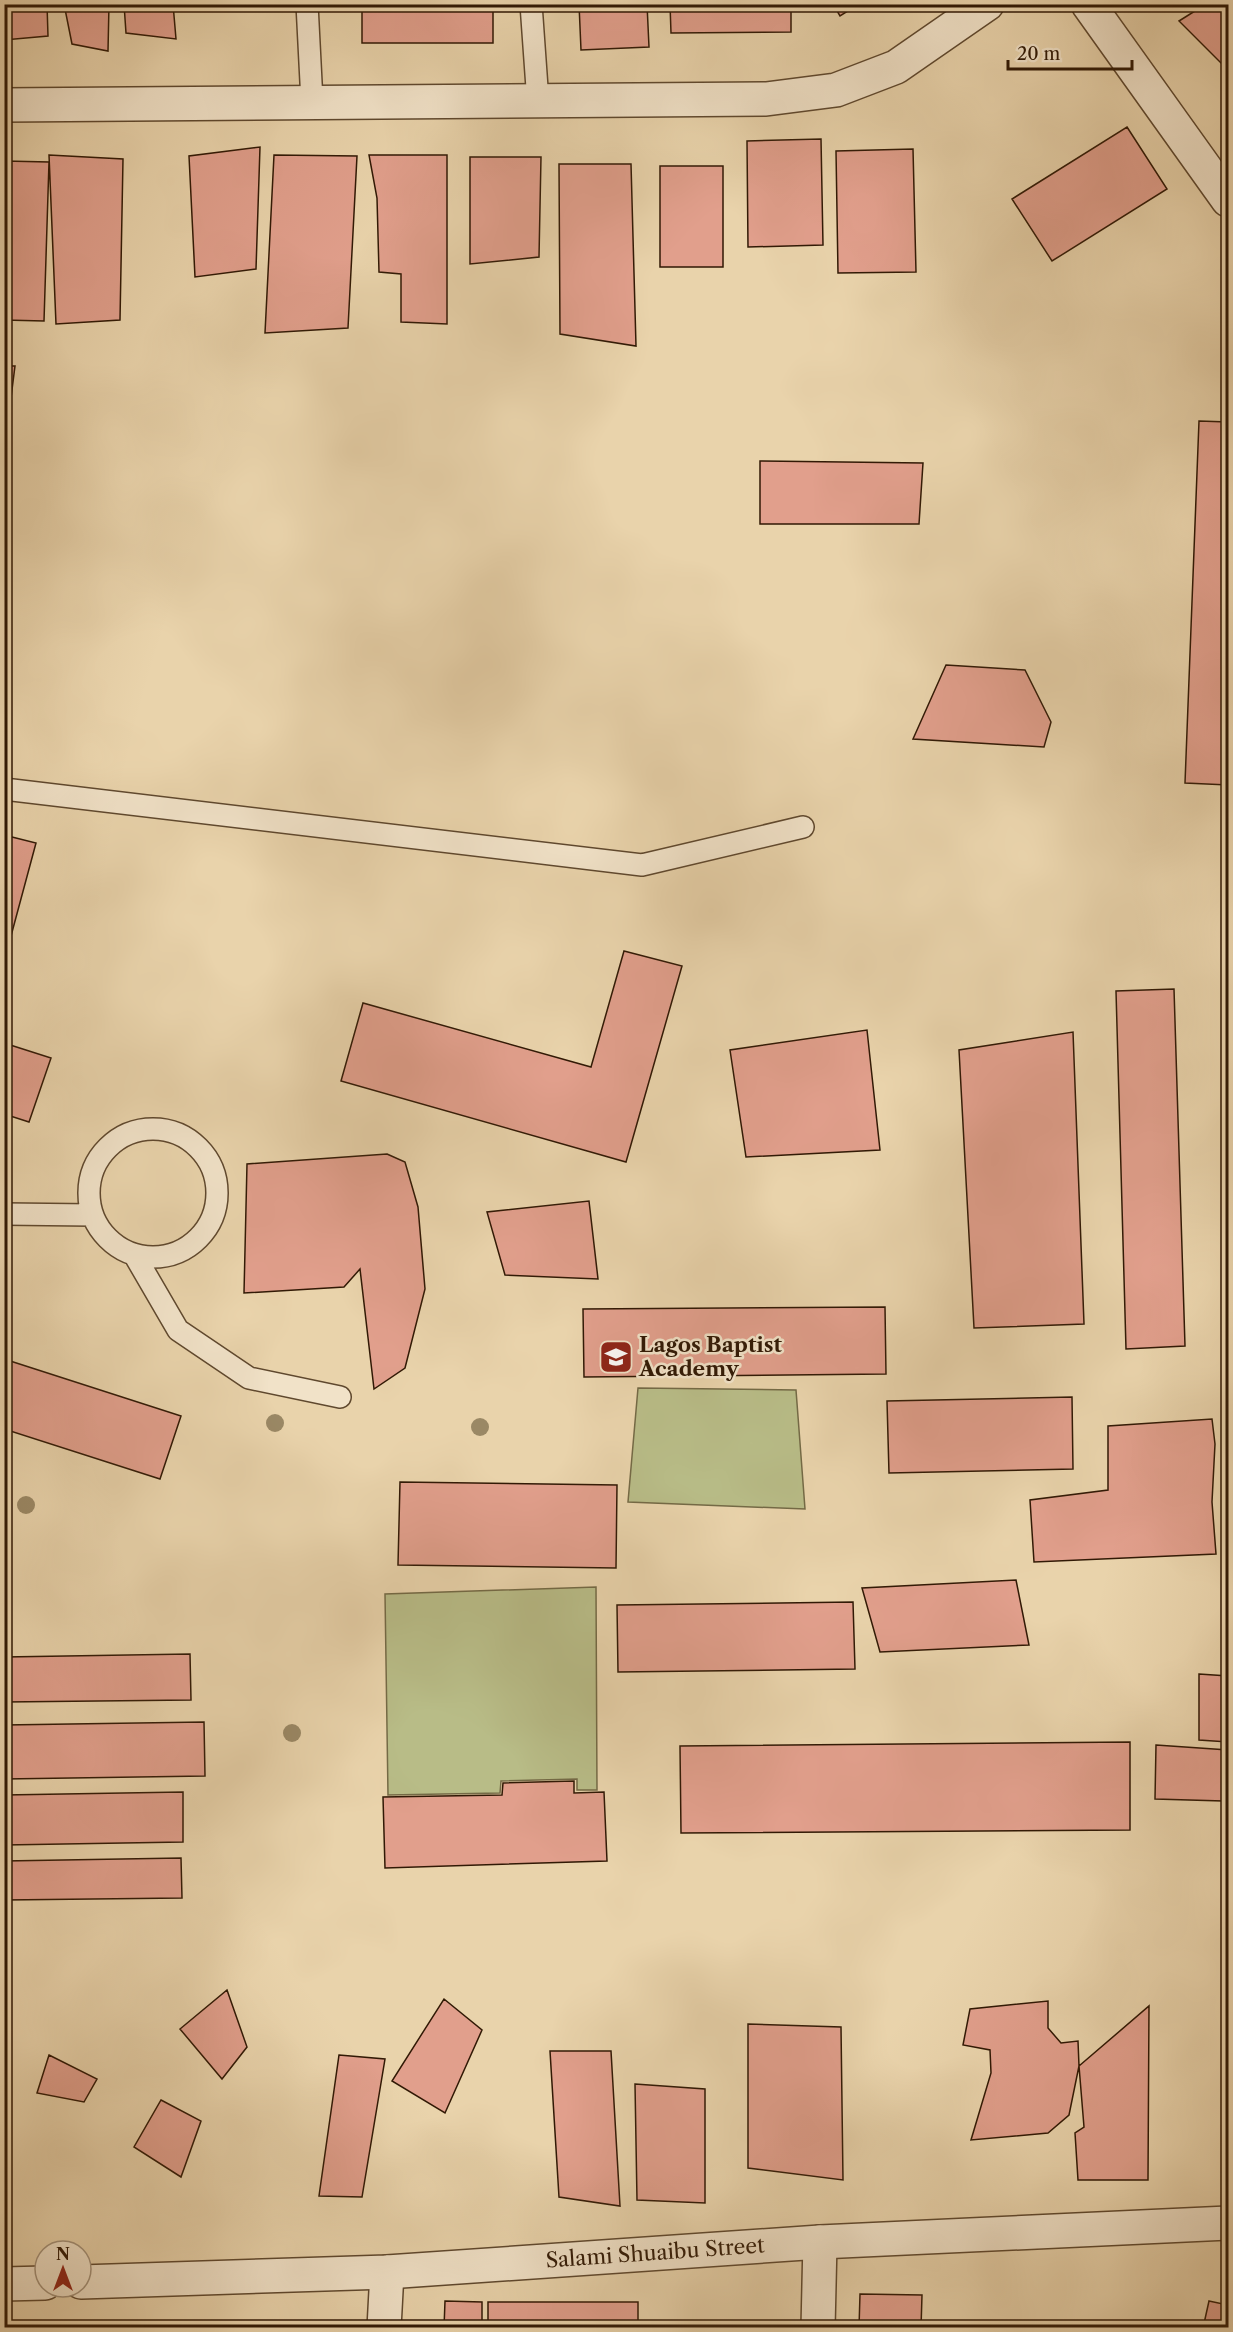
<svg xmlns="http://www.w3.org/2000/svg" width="1233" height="2332" font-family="'Libre Caslon Text',serif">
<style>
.green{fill:#b8bc87;stroke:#746a46;stroke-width:1.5}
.building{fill:#e19f8c;stroke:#311905;stroke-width:1.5}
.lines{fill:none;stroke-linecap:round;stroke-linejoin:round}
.service-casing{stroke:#5f482e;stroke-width:24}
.minor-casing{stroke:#5f482e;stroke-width:36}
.tertiary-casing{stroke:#5f482e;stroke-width:36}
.service{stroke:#f1e2c8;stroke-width:21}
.minor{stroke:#f1e2c8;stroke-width:33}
.tertiary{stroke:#f1e2c8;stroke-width:33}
.tree{fill:#9a8865}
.labels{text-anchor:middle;stroke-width:5;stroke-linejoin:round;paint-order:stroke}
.poi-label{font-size:21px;font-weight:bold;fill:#311905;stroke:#f1e2c8;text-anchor:start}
.street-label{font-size:21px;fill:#311905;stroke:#f1e2c8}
</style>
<rect width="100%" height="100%" fill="#e9d3ab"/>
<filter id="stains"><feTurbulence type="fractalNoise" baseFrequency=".00333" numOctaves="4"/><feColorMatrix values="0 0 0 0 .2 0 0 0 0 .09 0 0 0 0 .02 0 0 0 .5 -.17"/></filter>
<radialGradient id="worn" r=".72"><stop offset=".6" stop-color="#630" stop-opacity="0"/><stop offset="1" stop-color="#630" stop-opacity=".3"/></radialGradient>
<!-- green -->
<path class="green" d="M638,1388L796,1390L805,1509L628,1502Z
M596,1587L597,1790H577V1779L501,1781L500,1793L388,1795L385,1594Z"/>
<!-- building -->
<path class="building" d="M4,4H47L48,36L4,40Z
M64,4H109L108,51L72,44Z
M124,4H173L176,39L126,33Z
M362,4H493V43H362Z
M579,4H647L649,47L581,50Z
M670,4H791V32L671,33Z
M833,4H859L840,16Z
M1206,4H1228V70L1179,21Z
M1127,127L1167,189L1052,261L1012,199Z
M821,139L823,245L748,247L747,141Z
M260,147L256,269L195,277L189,156Z
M913,149L916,272L838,273L836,151Z
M49,155L123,159L120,320L56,324Z
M274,155L357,156L348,328L265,333Z
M369,155H447V324L401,322V274L379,272L377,198Z
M470,157H541L539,257L470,264Z
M4,161L49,162L44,321L4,320Z
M559,164H631L636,346L560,334Z
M660,166H723V267H660Z
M4,366H15L5,445H4Z
M1199,421L1228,422V785L1185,783Z
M760,461L923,463L919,524H760Z
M946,665L1025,670L1051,722L1044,747L913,739Z
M4,835L36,843L4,962Z
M624,951L682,966L626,1162L341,1081L363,1003L591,1067Z
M1174,989L1185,1346L1126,1349L1116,991Z
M867,1030L880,1150L746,1157L730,1050Z
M1073,1032L1084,1324L974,1328L959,1050Z
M4,1043L51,1058L29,1122L4,1114Z
M387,1154L405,1162L418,1207L425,1289L405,1368L374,1389L360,1269L344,1287L244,1293L247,1164Z
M589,1201L598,1279L505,1275L487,1212Z
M885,1307L886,1374L584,1377L583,1309Z
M4,1359L181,1416L160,1479L4,1429Z
M1072,1397L1073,1469L889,1473L887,1401Z
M1212,1419L1215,1444L1212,1502L1216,1554L1034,1562L1030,1500L1108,1490V1426Z
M400,1482L617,1485L616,1568L398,1565Z
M1016,1580L1029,1645L880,1652L862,1588Z
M853,1602L855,1669L618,1672L617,1605Z
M190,1654L191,1700L4,1702V1657Z
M1199,1674L1228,1676V1742L1199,1740Z
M204,1722L205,1776L4,1779V1725Z
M1130,1742V1830L681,1833L680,1746Z
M1156,1745L1228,1750V1821H1225L1223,1801L1155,1799Z
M574,1781V1793L604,1792L607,1861L385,1868L383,1797L502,1795L503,1783Z
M183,1792V1842L4,1845V1795Z
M181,1858L182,1898L4,1900V1861Z
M227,1990L247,2047L222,2079L180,2029Z
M444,1999L482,2030L445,2113L392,2081Z
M1048,2001V2028L1061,2043L1078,2041L1079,2066L1069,2115L1048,2133L971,2140L991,2073L990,2050L963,2045L970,2009Z
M1149,2006L1148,2180H1078L1075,2133L1084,2127L1079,2066Z
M748,2024L841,2027L843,2180L748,2168Z
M550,2051H611L620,2206L559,2197Z
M49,2055L97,2079L84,2102L37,2093Z
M339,2055L385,2059L362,2197L319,2196Z
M635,2084L705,2089V2203L637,2200Z
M161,2100L201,2121L181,2177L134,2147Z
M860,2294L922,2295L921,2328H859Z
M445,2301L482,2302V2328H444Z
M1209,2301L1228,2305V2328H1203Z
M488,2302H638V2328H488Z
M790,2322V2328H758Z"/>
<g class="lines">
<defs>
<path id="service" d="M307,4L312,102
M531,4L538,102
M4,789L642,865L803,827
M89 1193a64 64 0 1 1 128 0a64 64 0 1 1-128 0Z
M4,1214L92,1215
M135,1256L178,1330L249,1378L340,1397"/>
<path id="minor" d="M1088,4L1228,200
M4,105L766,99L836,90L896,67L987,4
M384,2328L387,2272
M818,2328L820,2242"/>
<path id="tertiary" d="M81,2282L387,2272L820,2242L1228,2223
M4,2284L45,2283"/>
</defs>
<!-- service casing -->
<use href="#service" class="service-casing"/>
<!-- minor casing -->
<use href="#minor" class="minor-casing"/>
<!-- tertiary casing -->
<use href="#tertiary" class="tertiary-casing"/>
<!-- service -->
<use href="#service" class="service"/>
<!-- minor -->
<use href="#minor" class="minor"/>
<!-- tertiary -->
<use href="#tertiary" class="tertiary"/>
</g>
<!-- trees -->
<g class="tree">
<circle cx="275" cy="1423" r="9"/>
<circle cx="480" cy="1427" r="9"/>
<circle cx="26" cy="1505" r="9"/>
<circle cx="292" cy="1733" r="9"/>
</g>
<!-- icons -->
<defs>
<symbol id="school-square" viewBox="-11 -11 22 22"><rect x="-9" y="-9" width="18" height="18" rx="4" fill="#8f2418" stroke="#f1e2c8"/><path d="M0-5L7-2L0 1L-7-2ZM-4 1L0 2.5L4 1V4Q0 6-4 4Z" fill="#fff"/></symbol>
</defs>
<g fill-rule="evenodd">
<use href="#school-square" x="597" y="1338" width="38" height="38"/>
</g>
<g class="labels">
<!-- poi labels -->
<g class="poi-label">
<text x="639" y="1352">Lagos Baptist<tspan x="639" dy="24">Academy</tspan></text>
</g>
<!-- street labels -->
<g class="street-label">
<text transform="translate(655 2253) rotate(-4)" y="7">Salami Shuaibu Street</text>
</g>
</g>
<!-- margin -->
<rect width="1233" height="2332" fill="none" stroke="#e9d3ab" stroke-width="24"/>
<rect x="6" y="6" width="1221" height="2320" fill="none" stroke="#311905" stroke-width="3"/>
<rect x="12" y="12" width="1209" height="2308" fill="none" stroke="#311905" stroke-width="1.5"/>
<!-- north arrow -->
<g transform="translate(63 2269)"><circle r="28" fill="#f1e2c8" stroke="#a4927a" stroke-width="1.5"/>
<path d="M0-4.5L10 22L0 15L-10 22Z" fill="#8f2418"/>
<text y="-9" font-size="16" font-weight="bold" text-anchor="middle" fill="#311905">N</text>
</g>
<!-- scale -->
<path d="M1008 60v9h124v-9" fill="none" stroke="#311905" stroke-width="3"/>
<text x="1017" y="60" font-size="18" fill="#311905" stroke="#f1e2c8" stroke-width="4.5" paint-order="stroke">20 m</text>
<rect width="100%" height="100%" filter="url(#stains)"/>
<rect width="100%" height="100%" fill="url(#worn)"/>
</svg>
